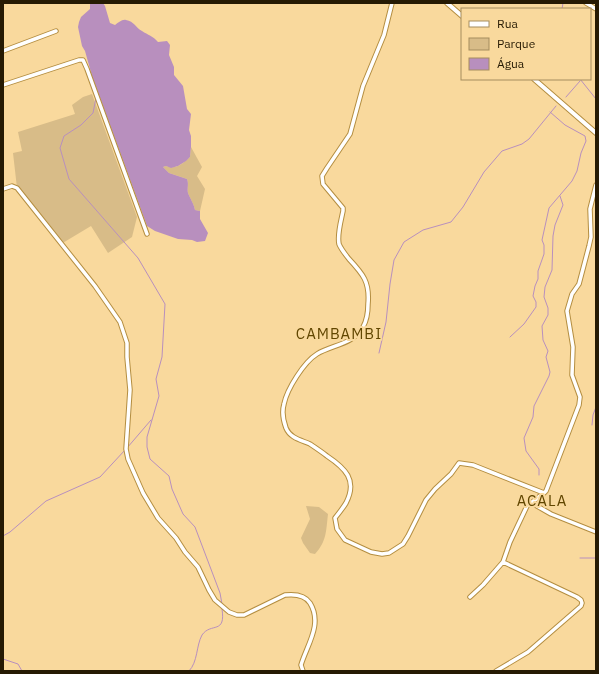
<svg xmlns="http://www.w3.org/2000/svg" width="599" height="674" font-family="'IBM Plex Sans',sans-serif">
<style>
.green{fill:#d8bc88}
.water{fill:#b88fbe}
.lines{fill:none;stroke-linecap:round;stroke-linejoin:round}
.stream{stroke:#b88fbe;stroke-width:1}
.minor-casing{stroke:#b48e41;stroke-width:5.5}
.tertiary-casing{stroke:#b48e41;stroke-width:6}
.minor{stroke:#fff;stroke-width:3.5}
.tertiary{stroke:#fff;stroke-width:4}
.labels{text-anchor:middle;stroke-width:4;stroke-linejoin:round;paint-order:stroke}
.quarter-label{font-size:15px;letter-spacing:1px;fill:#614600;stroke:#f9d99d}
</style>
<rect width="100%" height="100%" fill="#f9d99d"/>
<!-- green -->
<path class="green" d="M92,94L137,217L132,237L108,253L91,226L61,244L17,188L13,153L22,151L18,132L75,114L72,105L83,97Z
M191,147L202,167L197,176L205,189L200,211L195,210C194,204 190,198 188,193C187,188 189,184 187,179L169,173L163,167L166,166C176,170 182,164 190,157Z
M306,506L319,507L328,514C326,530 327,541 315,554L310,553L303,543L301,538L310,519Z"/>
<!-- water -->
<path class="water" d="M90,3H103L105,6L110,23L115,25C118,23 122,19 126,20C134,21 136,28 142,31C148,35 153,36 158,42L167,41L170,45L169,55L174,67V75L183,86L187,109L191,114L189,130L191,136V147L190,157L186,161L178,166L171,168L166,166L163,167L169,173L187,179C189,184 187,188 188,193C190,198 194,204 195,210L200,211V219L208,233L205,241L197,242L192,240L178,239L155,231L147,226L92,76L85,51L82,46L78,27L79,22L81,17L90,9Z"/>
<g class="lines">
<!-- stream -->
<path class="stream" d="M562,9L563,3
M580,79L596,99
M566,97L580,81
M96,98L93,113L81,125L64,136L60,148L69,179L138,258L165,304L162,357L156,379L159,396L147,437V447L150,459L169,476L172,489L183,514L195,527L220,593L222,604
M510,337L524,324L536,307V302L533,296L535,286L538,279V271L544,254V245L542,240L549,208L572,181L577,171L581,153L586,141L585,136L565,125L550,112
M379,353L386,322L390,284L394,260L404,242L423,230L451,222L463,207L484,172L502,151L522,144L529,139L556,106
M592,425L593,415L596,407
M127,448L151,420
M539,475V469L526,451L524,438L533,417L534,406L549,376L550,372L546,357L548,351L543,340L542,326L548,315V308L544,297L545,287L552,270L553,236L555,225L563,205L560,196
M3,536L10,532L46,501L100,477L125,450
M580,558H596
M3,659L18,664L22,671
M189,671C198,662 196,646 202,635C211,622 226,635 222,609"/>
<defs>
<path id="minor" d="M392,3L384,35L363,86L350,134L327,168L322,176L323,184L343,208V211C341,221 337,234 339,244C341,249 345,254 349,259C363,274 370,282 368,304C368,312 367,320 363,327C354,344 332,345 317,354C304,362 287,389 284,404C282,411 283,420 286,428C290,438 301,440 310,444C316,448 322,452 327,456C345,468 358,480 346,503C343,508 339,513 335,518L337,529L345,540L371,552L382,554L389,553L403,544L408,536L426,500L435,489L451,474L459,463L473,465L544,493L546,491L579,405L580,397L572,375L573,347L567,311L572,294L579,284L589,246L591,237L590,209L596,185
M586,3L596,9
M3,51L56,31
M3,85L79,60H83L87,69L147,234
M3,189L12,186L17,188L95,286L120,322L127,343V357L130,390L126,449L128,459L143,493L158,518L176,538L185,552L198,567L209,590L215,600L229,612L237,615H244L285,595C294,594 305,595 310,603C323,624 307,645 301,665L303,671
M530,502L551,514L596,532
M470,597L483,585L503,562L510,542L527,506L544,493
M496,671L528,652L581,606L582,603L581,600L577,597L503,562"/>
<path id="tertiary" d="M447,3L462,16
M534,79L596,133"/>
</defs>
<!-- minor casing -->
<use href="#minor" class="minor-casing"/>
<!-- tertiary casing -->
<use href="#tertiary" class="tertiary-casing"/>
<!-- minor -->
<use href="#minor" class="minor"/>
<!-- tertiary -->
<use href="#tertiary" class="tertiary"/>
</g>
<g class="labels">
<!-- quarter labels -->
<g class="quarter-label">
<text x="339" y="339">CAMBAMBI</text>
<text x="542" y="506">ACALA</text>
</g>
</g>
<!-- border -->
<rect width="599" height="674" fill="none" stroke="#261a03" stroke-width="8"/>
<!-- legend -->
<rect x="461" y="8" width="130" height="72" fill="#f9d99d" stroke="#a58d5f"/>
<rect x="469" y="21" width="20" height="6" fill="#ffffff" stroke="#a58d5f"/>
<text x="497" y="28" font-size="12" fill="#261a03">Rua</text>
<rect x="469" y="38" width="20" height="12" fill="#d8bc88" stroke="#a58d5f"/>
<text x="497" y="48" font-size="12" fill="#261a03">Parque</text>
<rect x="469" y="58" width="20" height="12" fill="#b88fbe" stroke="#a58d5f"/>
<text x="497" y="68" font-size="12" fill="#261a03">Água</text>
</svg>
